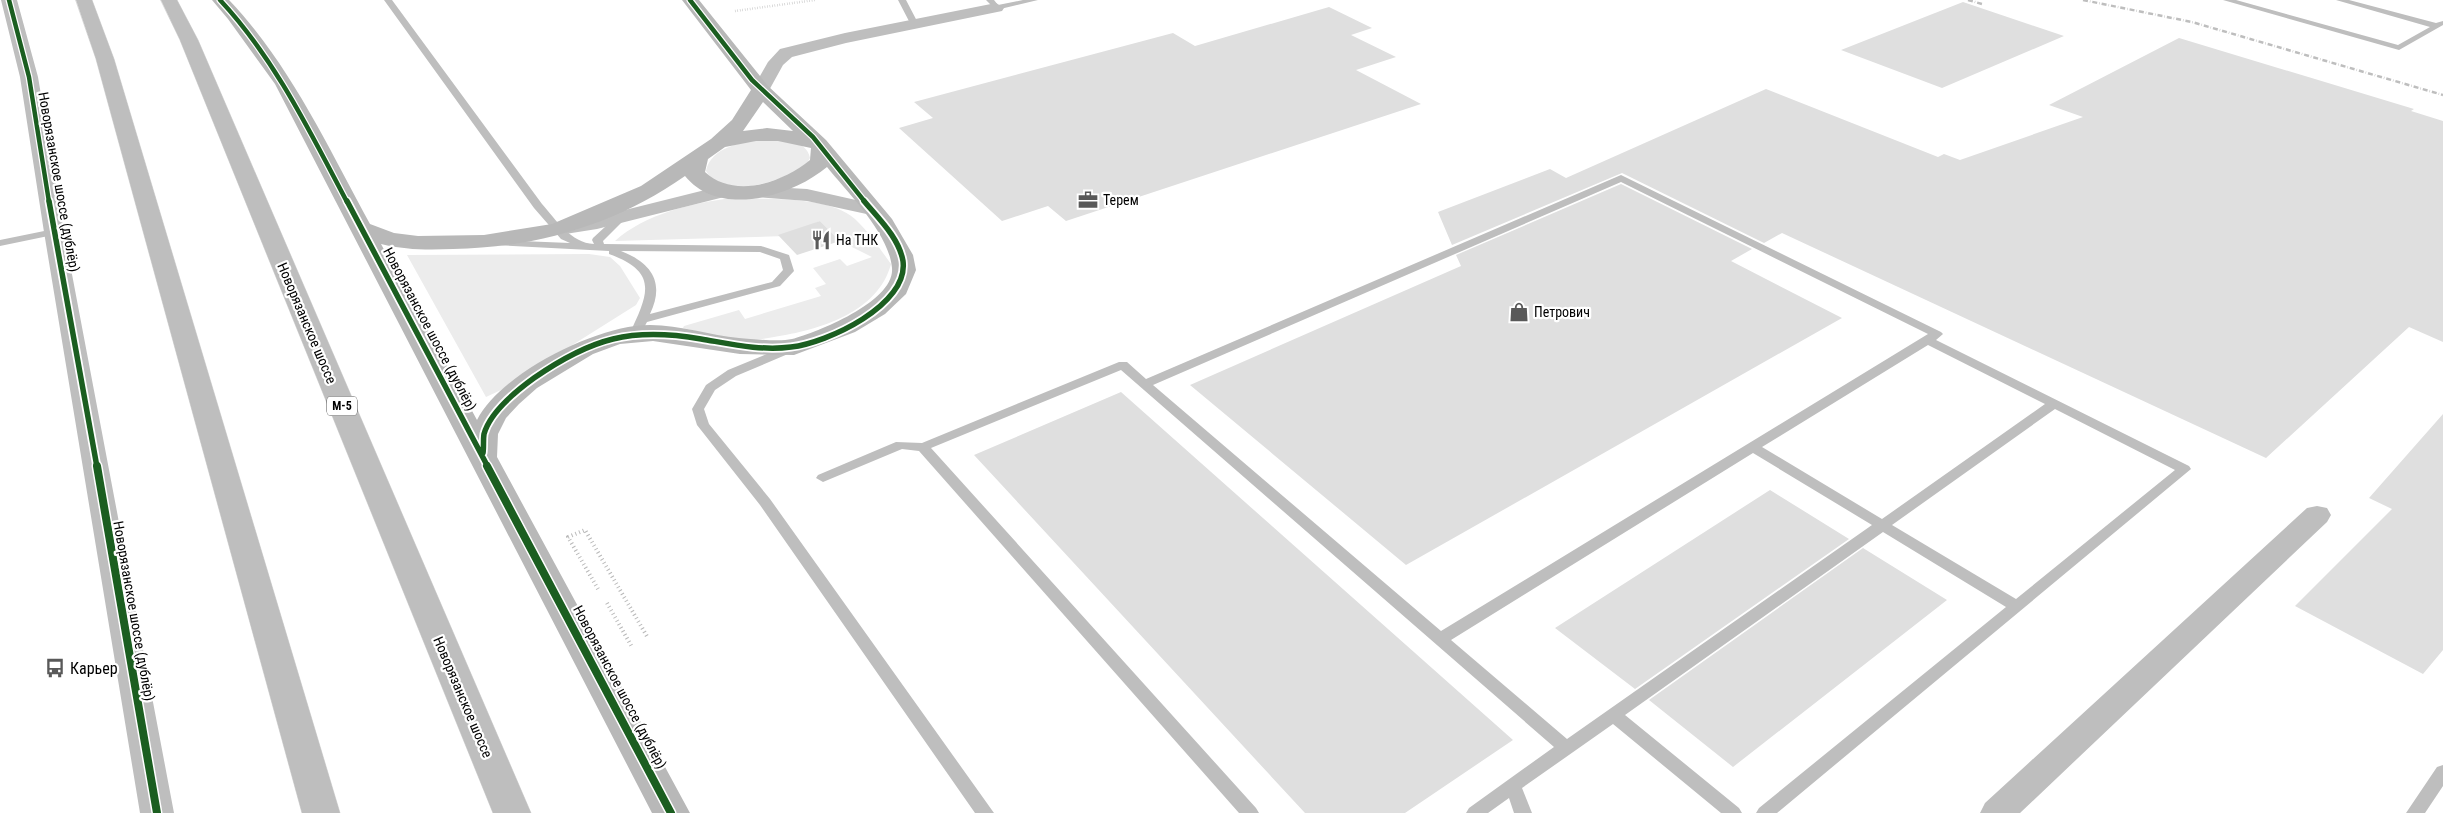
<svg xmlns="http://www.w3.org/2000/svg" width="2443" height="813" font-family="'Roboto Condensed',sans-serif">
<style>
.green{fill:#ececec}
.building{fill:#dfdfdf}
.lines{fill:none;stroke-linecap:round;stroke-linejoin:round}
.highway-casing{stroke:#dbdbdb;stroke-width:1}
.path-far1{stroke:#b9b9b9;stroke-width:2.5;stroke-dasharray:0.5 2;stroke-linecap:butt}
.path{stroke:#b9b9b9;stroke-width:4;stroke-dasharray:1 3;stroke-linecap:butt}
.lane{fill:#bebebe;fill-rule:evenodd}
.street{fill:#bebebe;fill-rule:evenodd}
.secondary{fill:#b8b8b8;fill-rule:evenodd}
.highway{fill:#bebebe;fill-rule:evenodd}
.rail{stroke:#bebebe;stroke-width:2.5;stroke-dasharray:5 2 0.5 2;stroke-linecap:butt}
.cycleway-far2-casing{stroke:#fff;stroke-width:7}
.cycleway-far1-casing{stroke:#fff;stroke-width:9}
.cycleway-casing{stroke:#fff;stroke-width:11}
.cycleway-far2{stroke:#1b5e20;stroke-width:4.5}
.cycleway-far1{stroke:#1b5e20;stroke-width:5.5}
.cycleway{stroke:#1b5e20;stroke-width:8}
.labels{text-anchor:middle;stroke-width:4.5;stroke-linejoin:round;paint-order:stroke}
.shield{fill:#fff;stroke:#4c4c4c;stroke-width:1}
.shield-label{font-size:12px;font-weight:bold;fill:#000}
.street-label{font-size:14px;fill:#000;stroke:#fff}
.poi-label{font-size:14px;fill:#000;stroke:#fff;text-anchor:start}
.near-poi-label{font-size:16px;fill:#000;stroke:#fff;text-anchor:start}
</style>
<rect width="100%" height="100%" fill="#fff"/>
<!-- green -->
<path class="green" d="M763,139C779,139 807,139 810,158C808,161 806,166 804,168C800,172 791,174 786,176C763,185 722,198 706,171C711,147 742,142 763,139Z
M732,198C767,200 828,195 855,219C869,232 880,249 891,264C878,313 819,330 774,337C766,338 756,341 747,340C726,338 704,333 683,328L684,326L739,310L745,319L821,296L815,288L826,284L813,268L840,259L847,266L872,257L840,241L820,221L786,236L615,241C645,214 692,203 732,198Z
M589,254L610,257L620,266L640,298L636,305L501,390L486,397L407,255Z"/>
<!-- building -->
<path class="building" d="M1963,2L2064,36L1942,88L1841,50Z
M1329,7L1372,28L1351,35L1396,57L1356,70L1421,104L1066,221L1048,206L1002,221L899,128L933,118L914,102L1173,33L1195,46Z
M2179,38L2414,109L2411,111L2443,121V342L2409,327L2266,458L1782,233L1764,243L1622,173L1452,245L1438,212L1550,169L1566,178L1766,89L1938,157L1944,154L1960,160L2083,117L2049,105Z
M1621,184L1752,249L1731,261L1842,318L1406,565L1190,385L1461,266L1456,255Z
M820,221L840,241L797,255L778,235Z
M1121,392L1513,740L1405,813H1305L974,455Z
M2443,414V650L2423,674L2295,606L2392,509L2369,498Z
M1770,490L1849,539L1635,689L1555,628Z
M1863,548L1947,600L1733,767L1649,700Z"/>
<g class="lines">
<defs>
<path id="highway" d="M76,0H92L114,59L340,813H302L96,59Z
M161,0H177L198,40L531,813H493L180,40Z"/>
</defs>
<!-- highway casing -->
<use href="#highway" class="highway-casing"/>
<!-- path-far1 -->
<path class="path-far1" d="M735,11L815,0"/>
<!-- path -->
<path class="path" d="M598,589L568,537L585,530L648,638
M607,603L632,647"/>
<!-- lane -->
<path class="lane" d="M384,0H392L542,204C556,220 571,243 594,244L592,240L593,238L619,214L623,213L628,216L603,241L604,244L761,246L789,255L794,271L780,286L647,322L640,335L636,336L630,333C648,294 659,272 609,254V251L495,245L494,243L499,240L570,243L561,239L534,208ZM621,251L760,252L780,259L783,270L772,282L650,314C665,283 652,263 621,251Z
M898,0H906L918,23L917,25H911Z
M986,0H994L998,5L1023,0H1038L996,10Z
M2223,0H2236L2398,45L2430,27L2336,0H2349L2436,23L2443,21V25L2399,50Z
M1621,175L1941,332L1943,334L1936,340L2189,466L2191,469L1777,813H1756L1759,808L2006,607L1883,532L1625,715L1739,808L1742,813H1721L1613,724L1522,788L1532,813H1514L1509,798L1488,813H1466L1469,808L1554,747L1121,370L931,448L1256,808L1259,813H1239L919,451L902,449L823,482L816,478L818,475L896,442L922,443L1119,362H1127L1146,379ZM1621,182L1928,334L1441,631L1153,385ZM1928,345L2045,404L1882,519L1762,447ZM2055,409L2175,470L2016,599L1892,525ZM1753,453L1872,525L1567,739L1451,640Z
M54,229L59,232L58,234L0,246V240Z
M791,344L797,348L795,351L736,376L715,390L704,409L709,424L770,499L994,813H975L760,505L697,425L692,409L706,385L728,370Z
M2443,765V786L2425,813H2406L2437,767Z"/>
<!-- street -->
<path class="street" d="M1,0H17L38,77L64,232L174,813H140L44,232L20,77Z
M996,3L1004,8L1002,11L846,43L792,57L783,65L767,94H755L752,90L768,62L780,49L845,33Z
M725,185L732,187L735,191L732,195L597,229L559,235L552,233L549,229L552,225L597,217Z
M751,186L807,189L878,205L881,209L878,213L871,215L807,201L744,196L741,192L744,188Z
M2317,506L2327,508L2331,515L2327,522L2020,813H1980L1985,803L2307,508Z"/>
<!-- secondary -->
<path class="secondary" d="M212,0H229C290,64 328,147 370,224L394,233L418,236L484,235L552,224L641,186L711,139L732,120L751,90L682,0H699L768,86L826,140L892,219L913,255L916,270L906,294L885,314L855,332L794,355L740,354L653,341L620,344L593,354L537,388L519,404L506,418L498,434L497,457L690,813H652L275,84L228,19ZM763,102L793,131L767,128L743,131ZM756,141H778L811,148L810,160C782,183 734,199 705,172L708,159L725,147ZM827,167C848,193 889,233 892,268C895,301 818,332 792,339C780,342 753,339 739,338C706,335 669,321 635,326C586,332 500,375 477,420L381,244C405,250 428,250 453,249C536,248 617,224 685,176C719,218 791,197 827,167Z"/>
<!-- highway -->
<use href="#highway" class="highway"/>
<!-- rail -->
<path class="rail" d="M1968,0L1982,4
M2083,0L2192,22L2443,95"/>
<defs>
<path id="cycleway-far2" d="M9,0L29,77L49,202
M220,0C275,59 310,132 347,202
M690,0L752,80L813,137L865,202"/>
<path id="cycleway-far1" d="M49,201L97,467
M347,201L488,467
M483,453C484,447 483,440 484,434C490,412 516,391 534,378C592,338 631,327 701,339C731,344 761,351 791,347C827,343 909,305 903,261C899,238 879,219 864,201"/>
<path id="cycleway" d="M97,466L157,813
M487,466L671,813"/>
</defs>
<!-- cycleway-far2 casing -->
<use href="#cycleway-far2" class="cycleway-far2-casing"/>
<!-- cycleway-far1 casing -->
<use href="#cycleway-far1" class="cycleway-far1-casing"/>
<!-- cycleway casing -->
<use href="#cycleway" class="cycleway-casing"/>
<!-- cycleway-far2 -->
<use href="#cycleway-far2" class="cycleway-far2"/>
<!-- cycleway-far1 -->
<use href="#cycleway-far1" class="cycleway-far1"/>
<!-- cycleway -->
<use href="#cycleway" class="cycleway"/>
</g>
<!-- icons -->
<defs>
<symbol id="office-bare" viewBox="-9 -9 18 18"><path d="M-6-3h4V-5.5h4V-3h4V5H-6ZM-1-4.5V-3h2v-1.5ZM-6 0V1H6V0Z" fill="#595959" stroke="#fff" stroke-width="2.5" paint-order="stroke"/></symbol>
<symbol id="restaurant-bare" viewBox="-9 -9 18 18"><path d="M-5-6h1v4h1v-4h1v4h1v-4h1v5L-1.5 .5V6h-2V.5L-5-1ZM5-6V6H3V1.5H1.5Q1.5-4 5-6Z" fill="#595959" stroke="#fff" stroke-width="2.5" paint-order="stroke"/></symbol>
<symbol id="shop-bare" viewBox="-9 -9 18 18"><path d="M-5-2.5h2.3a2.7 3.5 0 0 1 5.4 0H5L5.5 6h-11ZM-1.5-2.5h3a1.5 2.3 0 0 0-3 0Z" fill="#595959" stroke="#fff" stroke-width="2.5" paint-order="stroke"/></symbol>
<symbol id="bus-bare" viewBox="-9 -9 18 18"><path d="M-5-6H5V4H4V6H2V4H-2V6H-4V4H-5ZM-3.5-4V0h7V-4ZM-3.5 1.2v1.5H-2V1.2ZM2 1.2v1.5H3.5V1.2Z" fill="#595959" stroke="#fff" stroke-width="2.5" paint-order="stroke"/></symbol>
</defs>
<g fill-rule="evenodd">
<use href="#office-bare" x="1074" y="186" width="28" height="28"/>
<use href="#restaurant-bare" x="807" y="226" width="28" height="28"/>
<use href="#shop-bare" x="1505" y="298" width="28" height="28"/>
<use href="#bus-bare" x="41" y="654" width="28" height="28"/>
</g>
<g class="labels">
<!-- shield labels -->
<rect class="shield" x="327" y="396.5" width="30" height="19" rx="4"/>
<g class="shield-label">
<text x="342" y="410">М-5</text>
</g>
<!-- street labels -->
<g class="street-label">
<text transform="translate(59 182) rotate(80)" y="5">Новорязанское шоссе (дублёр)</text>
<text transform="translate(307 323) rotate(67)" y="5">Новорязанское шоссе</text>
<text transform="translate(430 329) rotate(62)" y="5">Новорязанское шоссе (дублёр)</text>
<text transform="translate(134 611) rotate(80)" y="5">Новорязанское шоссе (дублёр)</text>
<text transform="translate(620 687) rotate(62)" y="5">Новорязанское шоссе (дублёр)</text>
<text transform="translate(463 697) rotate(67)" y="5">Новорязанское шоссе</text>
</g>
<!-- poi labels -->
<g class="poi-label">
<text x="1103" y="205">Терем</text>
<text x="836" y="245">На ТНК</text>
<text x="1534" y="317">Петрович</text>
</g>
<!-- near-poi labels -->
<g class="near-poi-label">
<text x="70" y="674">Карьер</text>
</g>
</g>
</svg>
